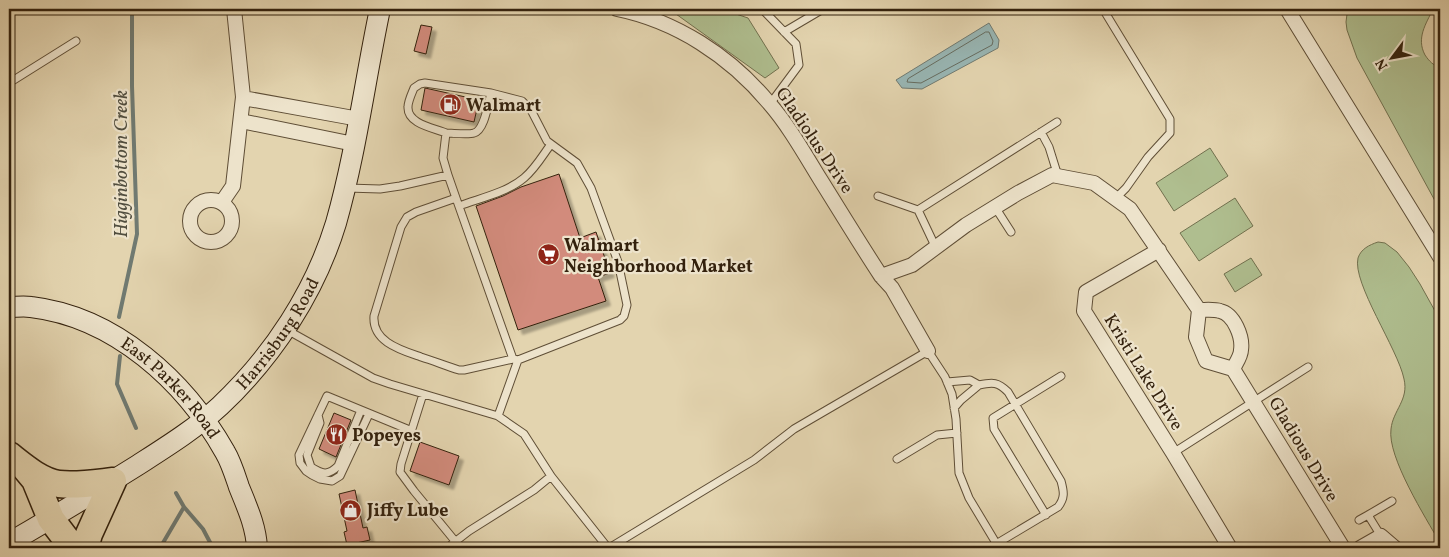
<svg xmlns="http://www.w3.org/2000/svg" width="1449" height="557" font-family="Vollkorn,serif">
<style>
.green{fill:#afbe8f;stroke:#71704e}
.water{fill:#98b6b4;stroke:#707a71}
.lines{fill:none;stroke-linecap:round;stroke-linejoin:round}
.shore{stroke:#666c60;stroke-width:1}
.stream{stroke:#707a71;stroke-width:4}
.building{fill:#d28b7c;stroke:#33210d;filter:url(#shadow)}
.lane-casing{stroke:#5f4e36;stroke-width:9}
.street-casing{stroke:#5f4e36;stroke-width:16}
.secondary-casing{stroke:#33210d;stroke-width:22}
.highway-casing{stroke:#33210d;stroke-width:29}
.lane{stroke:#ede3cb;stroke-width:7}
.street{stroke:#ede3cb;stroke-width:14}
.secondary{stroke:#ede3cb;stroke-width:20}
.highway{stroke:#e3d4af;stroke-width:26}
.labels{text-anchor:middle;stroke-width:4.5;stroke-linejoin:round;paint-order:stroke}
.poi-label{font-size:18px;font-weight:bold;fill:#33210d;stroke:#ede3cb;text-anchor:start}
.street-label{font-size:18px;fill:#33210d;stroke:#ede3cb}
.water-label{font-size:19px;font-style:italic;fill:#514e3f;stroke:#ede3cb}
</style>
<defs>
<filter id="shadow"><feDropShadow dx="4.5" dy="4.5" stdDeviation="1" flood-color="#0004"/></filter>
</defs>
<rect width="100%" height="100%" fill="#e3d4af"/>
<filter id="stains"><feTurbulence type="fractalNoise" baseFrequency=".004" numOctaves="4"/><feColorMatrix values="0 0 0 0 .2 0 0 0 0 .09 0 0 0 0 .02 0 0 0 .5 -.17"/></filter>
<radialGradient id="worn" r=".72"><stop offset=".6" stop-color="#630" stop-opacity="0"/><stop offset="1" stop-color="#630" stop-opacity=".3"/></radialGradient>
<!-- green -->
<path class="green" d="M669,9H721L748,18L779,68L765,78Z
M1350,9H1433C1426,24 1416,38 1425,55C1429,61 1433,65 1440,68V210L1357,58L1347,30L1346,22L1347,14Z
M1210,148L1228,176L1174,211L1156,183Z
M1235,198L1253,226L1199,261L1180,233Z
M1378,242L1385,243L1397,252L1409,267L1420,284L1440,320V543C1426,518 1387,457 1391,429C1393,410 1409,400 1404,379C1398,349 1352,283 1358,258C1361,249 1369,245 1378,242Z
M1251,258L1262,275L1235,292L1224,274Z"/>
<!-- water -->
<path class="water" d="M989,23L999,40L998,48L922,89L902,88L896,80Z"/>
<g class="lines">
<!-- shore -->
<path class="shore" d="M986,32H989L993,41L992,45L921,83L907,82L908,79Z"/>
<!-- stream -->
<path class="stream" d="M119,317L137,234L132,86V9
M120,356L117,384L136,428
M176,493L184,507L203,529L213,548
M160,548L184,507"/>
</g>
<!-- building -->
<path class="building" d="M421,25L432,27L426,54L414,51Z
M425,88L479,100L474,122L421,110Z
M559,174L580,238L596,232L610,273L598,277L606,301L518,330L476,206L503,196L521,187Z
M334,413L351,420L336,457L319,449Z
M420,442L459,456L449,485L410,471Z
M355,490L363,528L367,527L370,540L347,545L344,532L347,531L339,494Z"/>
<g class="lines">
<defs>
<path id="lane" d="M762,9L796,44L799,65L770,104
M1103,9L1170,119V133L1148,157L1126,188L1115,199
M784,32L823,9
M9,83L76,41
M491,93L522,101L531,110L547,141L577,163L591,188L618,262L627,305L624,316L620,320L518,360L498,416
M1041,132L1049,147L1058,176
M9,155L10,158L9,165
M448,175L456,198L416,212L407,217L401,227L374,316C372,342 401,350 421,357C434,361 446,366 459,370H464L513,359L518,360
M347,188L380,189L400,186L448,175L443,158L446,133C434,128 407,124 408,107C408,101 412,93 414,88L420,84L425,83L491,93C488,103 485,130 474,133C468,135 453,133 446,133
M878,196L918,210L936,248
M456,198L513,359
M459,206C480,198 506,193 524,178C535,169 543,155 551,144
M995,207L1011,232
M918,210L1057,122
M287,330L373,378L390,384L498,416L524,434L551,476L534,490L469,531L447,548
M947,382L970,380L979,385L961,400L954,408
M979,385C993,382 998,382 1008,392L1061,481C1064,492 1065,498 1058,507L996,544
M423,394L401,464L400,472L414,491L455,541
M369,414L340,476L332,481L320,479L312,475L306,471L300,463L299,455L327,396L412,431
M318,415L320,423L307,455L311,467C322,474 328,476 338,466L361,410
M1173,453L1308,367
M897,459L937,435L957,433
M551,476L608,548
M1046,515L994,429L993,418L1061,376
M1359,520L1368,515
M1381,536L1368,515L1392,501
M609,548L754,460L794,429L928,351L945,377L952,394L956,419L959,473L969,498L999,548"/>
<path id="street" d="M617,9C676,21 730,56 769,103C789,126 804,153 820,179C840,211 860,244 881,276L892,288L928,351
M1287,9L1440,257
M243,98L359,119
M241,121L354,144
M190 221a21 21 0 1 1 42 0a21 21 0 1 1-42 0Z
M222,202L233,186L243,97L234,9
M1159,250L1086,292L1084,311L1173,453L1230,548
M881,276L912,265L966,225L1018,193L1052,175L1094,183L1130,209L1199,310L1196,337L1206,361L1233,369L1343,548
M1199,310C1206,310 1214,309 1220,311C1234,314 1243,337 1241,350C1241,356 1236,363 1233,369
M1360,548L1381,536L1395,548"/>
<g id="secondary">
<path id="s1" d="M9,307C16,307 24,306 31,307C115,317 185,381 225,452C231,462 235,475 239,487C247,507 256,526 257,548"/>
<path id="s2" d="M9,543C52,518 95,492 138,465C166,447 195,429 220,406C273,356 315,292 336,223C356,153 365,80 380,9"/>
</g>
<path id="highway" d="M9,455C23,466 40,481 59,484C77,486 95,483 113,481
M25,468L35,480L51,519L73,548
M85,548L89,534L113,481"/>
</defs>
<!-- lane casing -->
<use href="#lane" class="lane-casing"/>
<!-- street casing -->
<use href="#street" class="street-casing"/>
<!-- secondary casing -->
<use href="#secondary" class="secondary-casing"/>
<!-- highway casing -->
<use href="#highway" class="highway-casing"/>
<!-- lane -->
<use href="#lane" class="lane"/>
<!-- street -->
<use href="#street" class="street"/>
<!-- secondary -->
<use href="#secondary" class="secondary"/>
<!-- highway -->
<use href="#highway" class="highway"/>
</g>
<!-- icons -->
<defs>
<symbol id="fuel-disc" viewBox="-11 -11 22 22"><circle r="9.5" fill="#8f2418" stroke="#ede3cb"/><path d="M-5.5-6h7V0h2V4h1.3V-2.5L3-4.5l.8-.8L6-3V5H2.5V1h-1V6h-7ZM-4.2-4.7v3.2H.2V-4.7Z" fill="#fff"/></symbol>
<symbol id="supermarket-disc" viewBox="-11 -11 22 22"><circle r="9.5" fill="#8f2418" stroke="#ede3cb"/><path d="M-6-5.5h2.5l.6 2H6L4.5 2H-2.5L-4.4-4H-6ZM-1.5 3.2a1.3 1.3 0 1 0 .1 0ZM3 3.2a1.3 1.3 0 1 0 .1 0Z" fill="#fff"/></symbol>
<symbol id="restaurant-disc" viewBox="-11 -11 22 22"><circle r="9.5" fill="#8f2418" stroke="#ede3cb"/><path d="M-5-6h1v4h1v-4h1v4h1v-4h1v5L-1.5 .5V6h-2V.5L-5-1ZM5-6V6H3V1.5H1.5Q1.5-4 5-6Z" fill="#fff"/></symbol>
<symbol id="shop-disc" viewBox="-11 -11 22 22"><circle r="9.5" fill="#8f2418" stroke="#ede3cb"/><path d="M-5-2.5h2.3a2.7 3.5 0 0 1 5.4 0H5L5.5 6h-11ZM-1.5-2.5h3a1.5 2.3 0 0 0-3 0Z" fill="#fff"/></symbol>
</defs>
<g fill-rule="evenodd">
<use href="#fuel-disc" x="438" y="92" width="25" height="25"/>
<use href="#supermarket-disc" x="536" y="242" width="25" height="25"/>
<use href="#restaurant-disc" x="324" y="422" width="25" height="25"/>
<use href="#shop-disc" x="338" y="498" width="25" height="25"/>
</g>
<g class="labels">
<!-- poi labels -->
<g class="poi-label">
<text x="466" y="111">Walmart</text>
<text x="564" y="251">Walmart<tspan x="564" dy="21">Neighborhood Market</tspan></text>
<text x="352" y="441">Popeyes</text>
<text x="367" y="516">Jiffy Lube</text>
</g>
<!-- street labels -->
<g class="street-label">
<text transform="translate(815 140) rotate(56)" y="6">Gladiolus Drive</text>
<text dy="6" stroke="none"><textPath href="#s2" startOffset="345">Harrisburg Road</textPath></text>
<text transform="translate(1144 372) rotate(58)" y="6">Kristi Lake Drive</text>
<text dy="6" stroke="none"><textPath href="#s1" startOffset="188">East Parker Road</textPath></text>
<text transform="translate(1304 449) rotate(59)" y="6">Gladious Drive</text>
</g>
<!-- water labels -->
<g class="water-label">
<text transform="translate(120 164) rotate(-90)" y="7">Higginbottom Creek</text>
</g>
</g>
<!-- margin -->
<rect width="1449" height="557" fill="none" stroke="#e3d4af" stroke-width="30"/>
<rect x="10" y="10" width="1429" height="537" fill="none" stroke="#33210d" stroke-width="2.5"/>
<rect x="15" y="15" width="1419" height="527" fill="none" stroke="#33210d"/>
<!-- north arrow -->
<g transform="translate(1392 58) rotate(238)" stroke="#ede3cb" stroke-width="4" paint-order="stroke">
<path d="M0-4L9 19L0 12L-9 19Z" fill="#33210d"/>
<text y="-8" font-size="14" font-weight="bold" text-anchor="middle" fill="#33210d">N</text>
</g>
<rect width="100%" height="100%" filter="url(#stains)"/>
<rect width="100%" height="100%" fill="url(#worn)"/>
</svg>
